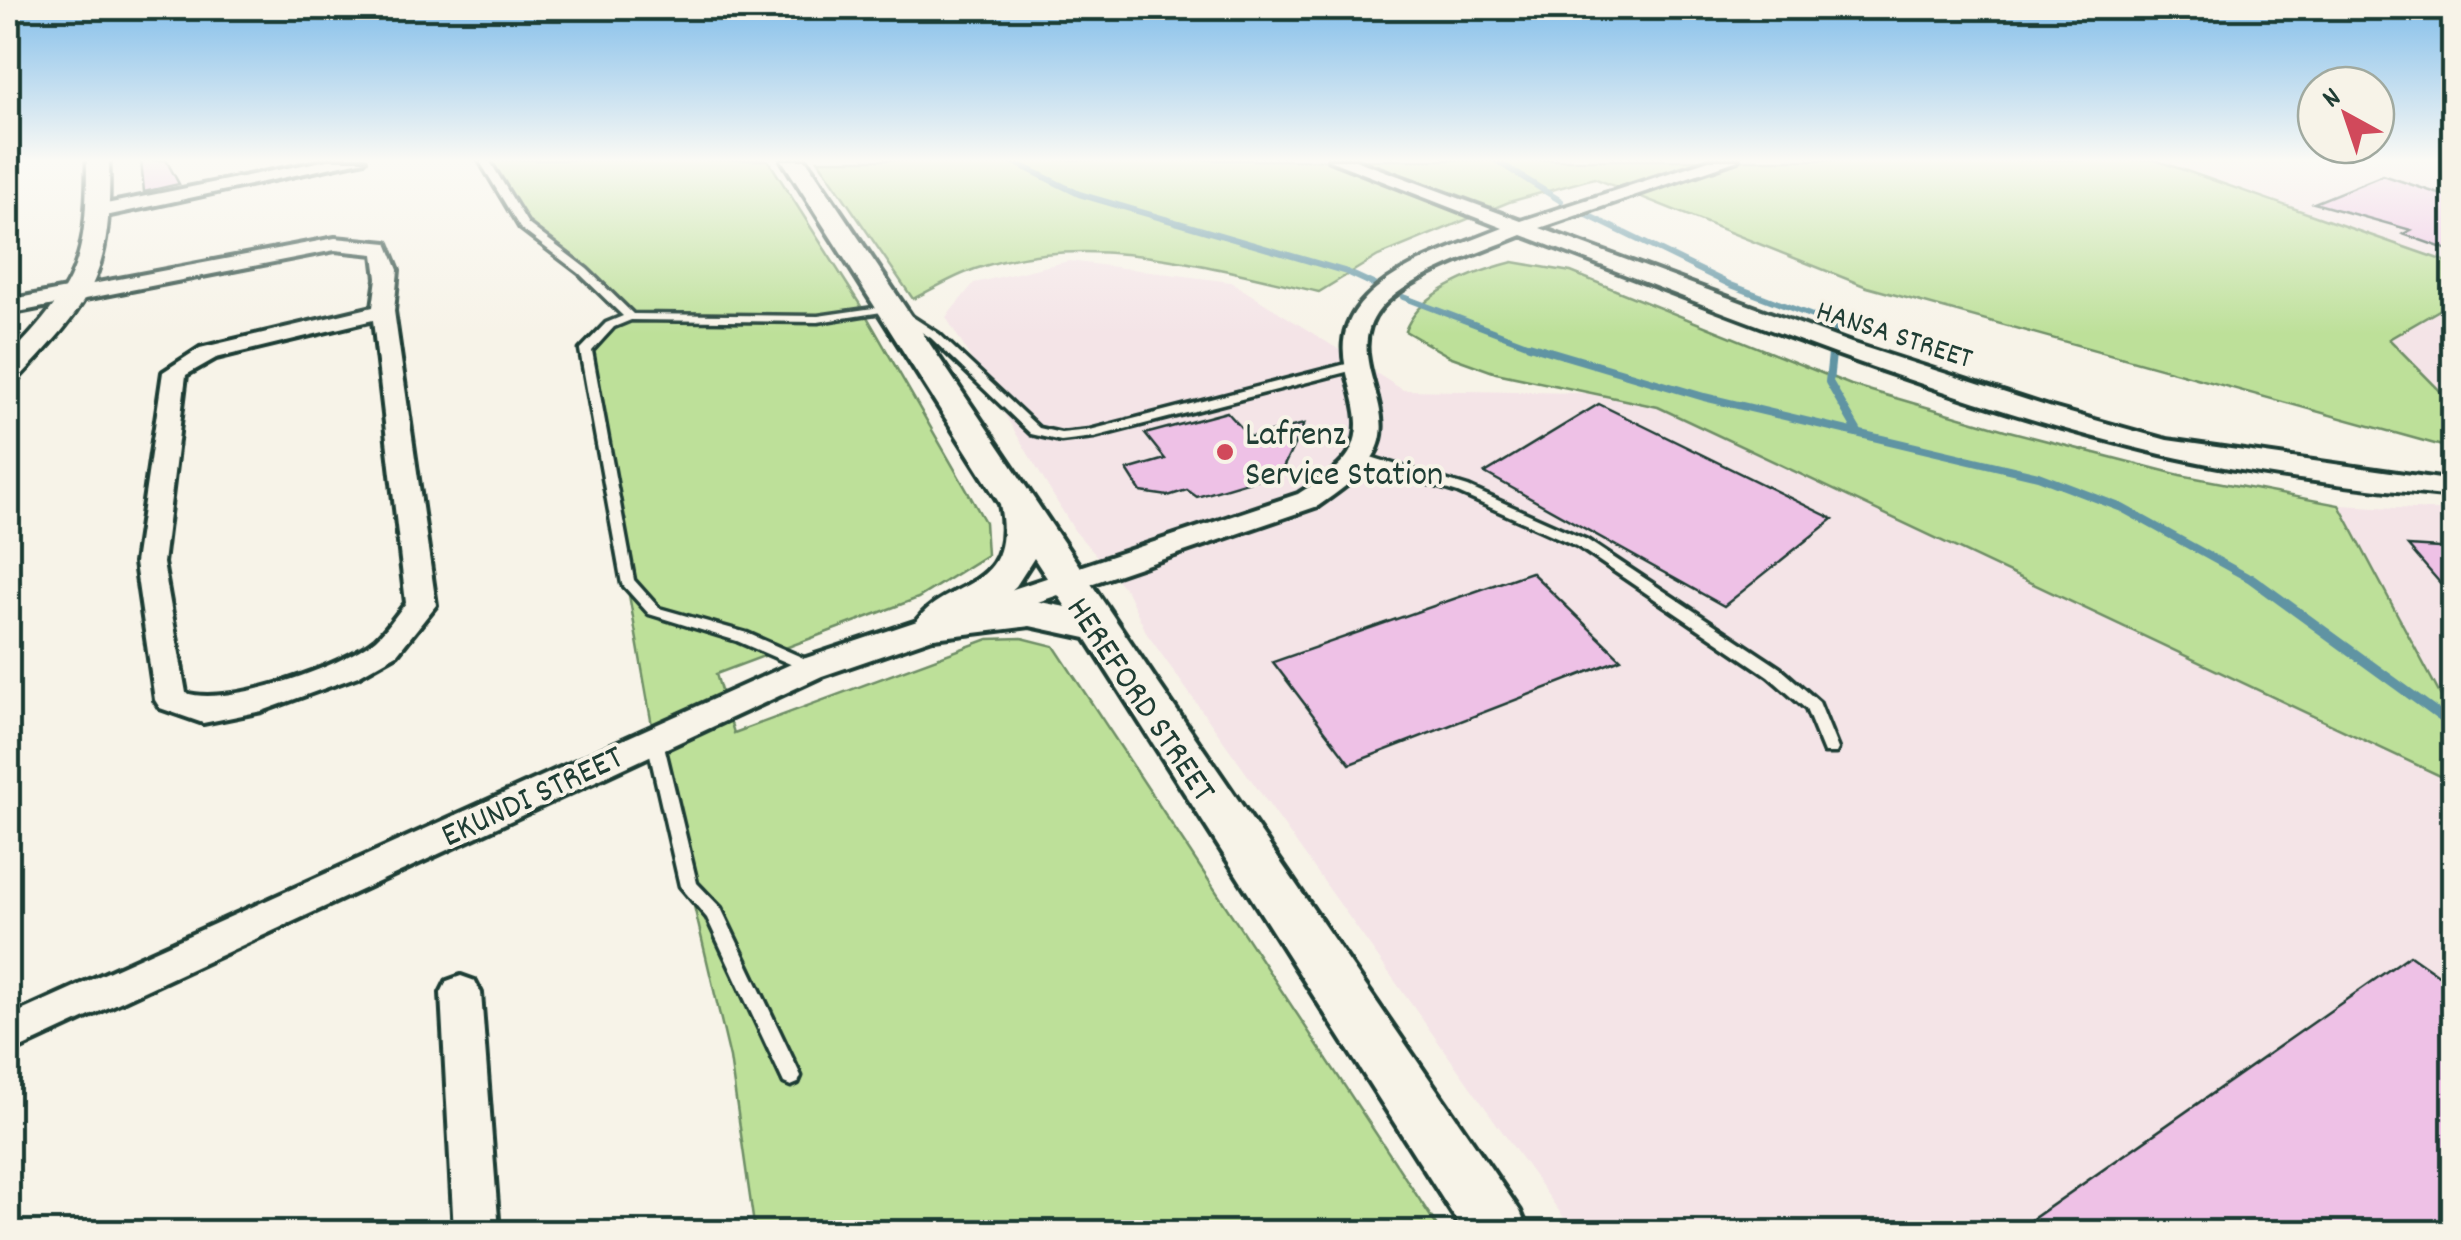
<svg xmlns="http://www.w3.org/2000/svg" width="2461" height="1240" font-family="Dekko,sans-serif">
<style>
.built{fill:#f4e4e7}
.green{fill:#bde099;stroke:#6e8e66;stroke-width:2.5}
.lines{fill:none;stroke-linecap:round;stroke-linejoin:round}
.stream-far2{stroke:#6094a3;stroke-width:6}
.stream-far1{stroke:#6094a3;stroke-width:8}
.stream{stroke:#6094a3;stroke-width:10}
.building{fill:#eec1e6;stroke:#1f3d34;stroke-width:2.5}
.service-casing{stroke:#1f3d34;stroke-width:7}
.minor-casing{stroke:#1f3d34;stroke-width:8}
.tertiary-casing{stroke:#1f3d34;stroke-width:7}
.secondary-casing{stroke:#1f3d34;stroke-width:8}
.service{fill:#f7f3e8;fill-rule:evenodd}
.minor{fill:#f7f3e8;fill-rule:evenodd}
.tertiary{fill:#f7f3e8;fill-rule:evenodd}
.secondary{fill:#f7f3e8;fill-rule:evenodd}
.poi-dot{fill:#d1495b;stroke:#f7f3e8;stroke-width:4}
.labels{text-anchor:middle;stroke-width:8;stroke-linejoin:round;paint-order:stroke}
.far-street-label{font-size:30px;fill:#1f3d34;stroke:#f7f3e8}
.poi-label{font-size:35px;fill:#1f3d34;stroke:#f7f3e8;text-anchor:start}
.street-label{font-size:35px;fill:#1f3d34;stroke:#f7f3e8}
</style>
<rect width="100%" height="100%" fill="#f7f3e8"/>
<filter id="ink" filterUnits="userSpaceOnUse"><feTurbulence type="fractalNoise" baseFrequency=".01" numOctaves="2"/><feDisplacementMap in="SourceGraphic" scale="20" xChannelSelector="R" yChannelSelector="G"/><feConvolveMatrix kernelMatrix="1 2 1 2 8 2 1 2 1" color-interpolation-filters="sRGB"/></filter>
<g filter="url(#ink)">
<!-- built -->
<path class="built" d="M2155,160H2453V264Z
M1069,261L1231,282L1403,390L1585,393L1657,407L2453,782V1232H1574L1147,634L1127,591L1074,530L946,317L974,283Z
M2453,302V404L2388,339Z
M2339,505L2453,511V719Z"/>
<!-- green -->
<path class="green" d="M484,160H768L859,303L985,522L987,555L918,598L716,674L734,733L988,639L1022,638L1054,646L1441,1232H755L730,1058L654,737L586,350L599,333L629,317L583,271L524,226Z
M818,160H2155L2453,264V302L2389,339L2453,404V449L1867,287L1594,178L1509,202L1378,256L1319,292C1209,267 1087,230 975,269C954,276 933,289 913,299Z
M1513,262L1571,272L1851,385L2005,430L2180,475L2339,505L2453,719V782L1658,407L1496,373L1449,356L1405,331C1420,292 1474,272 1513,262Z"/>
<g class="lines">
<!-- stream-far2 -->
<path class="stream-far2" d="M1010,160L1079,194L1347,272L1375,285
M1495,160L1561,201
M1583,213L1731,285L1836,325L1835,335
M1403,297L1537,348"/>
<!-- stream-far1 -->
<path class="stream-far1" d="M1529,345L1704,397L2038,476L2122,508L2256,582
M1832,354L1829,382L1858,432"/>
<!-- stream -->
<path class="stream" d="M2252,579L2454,726"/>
</g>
<!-- building -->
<path class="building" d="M141,160H166L179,184L144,192Z
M2383,175L2454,199V252L2403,234L2411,230L2314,203Z
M1599,404L1833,519L1724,606L1485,473Z
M1227,412L1250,437L1304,424L1281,472L1197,497L1187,490L1168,496L1141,492L1127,470L1165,459L1145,434Z
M2408,546L2454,549V599Z
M1531,572L1621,659L1350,764L1273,662Z
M2410,955L2454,986V1232H2014Z"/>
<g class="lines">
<defs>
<path id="service" d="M479,160H489L528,224L587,269L633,314L818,316L894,305L939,334L1039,428L1061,433L1090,430L1354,362L1360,366L1358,369L1094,437L1061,441L1031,434L931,338L888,311L818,322L631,320L614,327L592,351L634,580L659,608L747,633L817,664L819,668L817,672L811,673L737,641L649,614L622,584L580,350L606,323L623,316L579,273L520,228Z
M1361,454L1468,487L1587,540L1780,668L1819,702L1838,749L1836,753H1824L1806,709L1768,676L1577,546L1458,493L1356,461L1355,458L1356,455Z
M654,731L660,733L662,737L697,883L721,908L801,1076L798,1083L791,1086L784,1083L707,918L680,886L646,737L648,733Z"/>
<path id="minor" d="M328,160H365L101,217L91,211L101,205Z
M1329,160H1355L1521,221L1709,160H1738L1540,228L1851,343L2052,408L2167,440L2454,481V497C2357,487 2256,476 2161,454C1942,402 1731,314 1522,235C1482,252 1407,276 1380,309C1341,356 1402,409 1374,455C1360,478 1339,491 1318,506L822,676L8,1054V1017L800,660L1298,494C1316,482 1341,470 1351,450C1376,400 1312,353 1366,298C1400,263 1460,246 1503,228Z
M335,238L387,243L398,270L394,311L436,605L397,654L358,676L262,711L203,723L160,708L155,700L135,563L163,372L200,348L373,307L377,278L374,254L335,250L8,314V300ZM373,320L406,603C396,615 387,629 376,639C342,667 227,707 186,693L163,563L186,375L216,358Z
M461,976L475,981L481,993L499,1232H454L441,993L447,981Z"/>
<path id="tertiary" d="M87,160H109C112,274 95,298 18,379L8,381V358C78,285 87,261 87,160Z"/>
<path id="secondary" d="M782,160H806L1160,686L1520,1211L1529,1232H1464L1086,638L1030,626L934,638L920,635L914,625C944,576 1018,596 1000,504ZM1034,558L1066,607L1030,600L997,603L1016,586Z"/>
</defs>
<!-- service casing -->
<use href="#service" class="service-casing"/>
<!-- minor casing -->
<use href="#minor" class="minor-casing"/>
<!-- tertiary casing -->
<use href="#tertiary" class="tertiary-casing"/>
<!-- secondary casing -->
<use href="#secondary" class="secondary-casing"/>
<!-- service -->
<use href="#service" class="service"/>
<!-- minor -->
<use href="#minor" class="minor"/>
<!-- tertiary -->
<use href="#tertiary" class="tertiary"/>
<!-- secondary -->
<use href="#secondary" class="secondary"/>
</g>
</g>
<!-- sky -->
<linearGradient id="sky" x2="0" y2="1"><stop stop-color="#83beea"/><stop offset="0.48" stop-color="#fbfaf5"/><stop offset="1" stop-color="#fbfaf5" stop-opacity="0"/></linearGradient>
<rect width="2461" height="334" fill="url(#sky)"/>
<!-- markers -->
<circle class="poi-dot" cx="1225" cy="452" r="10"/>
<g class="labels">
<!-- far-street labels -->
<g class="far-street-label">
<text transform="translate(1895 333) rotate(18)" y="10">HANSA STREET</text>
</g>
<!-- poi labels -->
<g class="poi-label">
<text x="1245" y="444">Lafrenz<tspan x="1245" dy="40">Service Station</tspan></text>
</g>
<!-- street labels -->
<g class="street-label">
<text transform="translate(1143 698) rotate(56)" y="12">HEREFORD STREET</text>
<text transform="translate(531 794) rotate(-25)" y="12">EKUNDI STREET</text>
</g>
</g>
<!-- margin -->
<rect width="2461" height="1240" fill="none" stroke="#f7f3e8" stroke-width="40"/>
<rect x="20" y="20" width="2421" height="1200" fill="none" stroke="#1f3d34" stroke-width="4" filter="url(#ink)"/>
<!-- north arrow -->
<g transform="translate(2346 115) rotate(320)"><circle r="48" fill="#f7f3e8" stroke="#a1aaa0" stroke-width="2.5"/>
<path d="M0-8L18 38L0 25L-18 38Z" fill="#d1495b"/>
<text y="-15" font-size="28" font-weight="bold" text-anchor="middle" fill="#1f3d34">N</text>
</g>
</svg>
